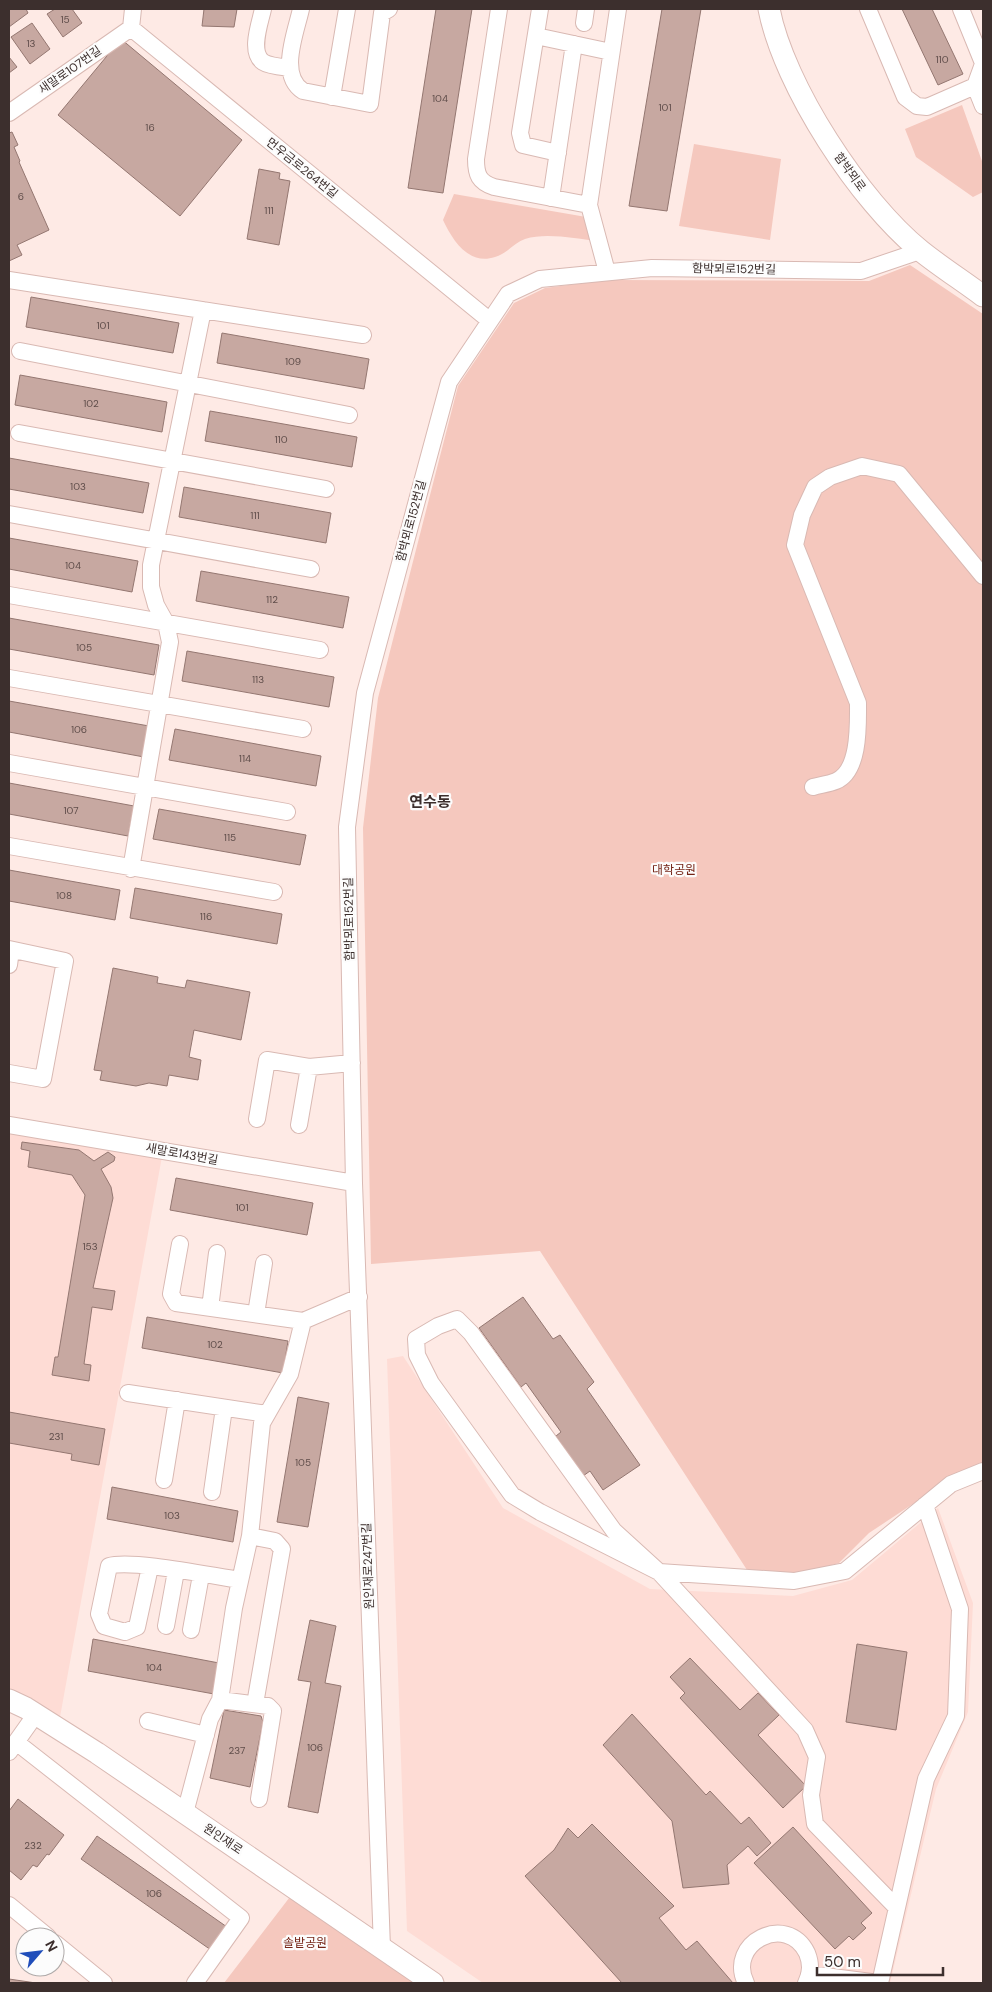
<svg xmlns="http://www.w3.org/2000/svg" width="992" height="1992" font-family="'DM Sans','Noto Sans KR',sans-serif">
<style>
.built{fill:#fedcd5}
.green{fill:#f5c8be}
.building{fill:#c7a8a1;stroke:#947771}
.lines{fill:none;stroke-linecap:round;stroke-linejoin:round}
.minor-casing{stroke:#d9b9b3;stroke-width:18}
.major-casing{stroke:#d9b9b3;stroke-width:23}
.minor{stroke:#fff;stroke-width:16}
.major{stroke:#fff;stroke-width:21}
.labels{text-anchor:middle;stroke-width:4.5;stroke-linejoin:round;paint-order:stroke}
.number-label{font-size:10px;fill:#5f4d4a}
.street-label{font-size:12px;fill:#3c2f2d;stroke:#fcfcfc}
.park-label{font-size:12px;fill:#762618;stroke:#fcfcfc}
.quarter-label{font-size:15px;font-weight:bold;fill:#3c2f2d;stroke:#fcfcfc}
</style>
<rect width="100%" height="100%" fill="#feeae5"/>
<!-- built -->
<path class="built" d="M9,1125L163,1151L58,1728L9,1700Z
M403,1356L503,1508L650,1589L793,1596L852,1580L938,1508L973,1603L968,1712L936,1789L890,1983H483L407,1931L387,1359Z"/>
<!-- green -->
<path class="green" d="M962,105L983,164V192L973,197L916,157L905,129Z
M694,144L781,159L770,240L679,226Z
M454,194L592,218L599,241C576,239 547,232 525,239C514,243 506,254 495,257C468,266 452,239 443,220Z
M910,265L983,314V1468L946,1482L869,1533L839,1563L792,1576L749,1573L540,1251L371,1264L363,828L378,698L458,386L514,303L545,288L607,280L869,281Z
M296,1889L434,1983H224Z"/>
<!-- building -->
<path class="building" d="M9,9H26L28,13L9,27Z
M55,9H72L82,23L63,37L47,14Z
M204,9H237L234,27L202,26Z
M436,9H472L443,193L408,188Z
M662,9H701L667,211L629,206Z
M902,9H932L963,74L938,85Z
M32,23L50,49L30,64L11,37Z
M121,39L242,140L180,216L58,115Z
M9,57L17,67L9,73Z
M12,132L18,145L14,147L20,161L19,162L49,230L17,245L22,255L9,261V133Z
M259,169L280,173L279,179L290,181L279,245L247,239Z
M31,297L179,323L173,353L26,327Z
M222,333L369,359L364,389L217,363Z
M20,375L167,402L162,432L15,405Z
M210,411L357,437L352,467L205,441Z
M9,458L149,483L143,513L9,489Z
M184,487L331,513L326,543L179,517Z
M9,538L138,561L132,592L9,569Z
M201,571L349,597L343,628L196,601Z
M9,618L159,645L154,675L9,649Z
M187,651L334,677L329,707L182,681Z
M9,701L149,726L144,757L9,732Z
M175,729L321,756L316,786L169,760Z
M9,783L134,806L128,836L9,814Z
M159,809L306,835L300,865L153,839Z
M9,870L120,890L115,920L9,901Z
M135,888L282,914L277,944L130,918Z
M113,968L158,977L157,983L185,988L187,980L250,992L241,1040L194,1030L189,1057L201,1060L198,1080L169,1075L167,1086L149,1083L136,1086L100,1080L102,1071L94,1070Z
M22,1142L79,1150L94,1161L108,1152L115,1157L114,1161L101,1169L111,1187L113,1198L93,1288L115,1291L112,1310L92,1307L84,1364L91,1365L89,1381L52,1375L55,1357H58L85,1195L72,1175L28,1167L30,1151L21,1149Z
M176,1178L313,1203L307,1235L170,1210Z
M523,1297L553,1339L560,1335L594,1382L587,1389L640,1465L603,1490L590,1471L583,1476L556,1436L561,1432L526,1383L521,1387L479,1328Z
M147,1317L288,1341L283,1373L142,1348Z
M298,1397L329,1403L308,1527L277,1522Z
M9,1412L105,1429L99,1465L71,1460L72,1454L9,1443Z
M112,1487L238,1511L233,1542L107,1519Z
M310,1620L336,1626L325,1683L341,1686L318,1813L288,1807L311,1682L298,1680Z
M93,1639L219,1663L214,1694L88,1671Z
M857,1644L907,1652L896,1730L846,1722Z
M690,1658L740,1710L758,1693L779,1715L758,1735L806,1786L783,1808L680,1698L685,1693L670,1677Z
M224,1710L261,1716L263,1722L250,1787L210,1778Z
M632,1714L706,1795L710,1791L741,1824L749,1817L771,1843L757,1856L748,1846L727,1865L729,1884L683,1888L672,1821L603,1745Z
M18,1799L64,1835L49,1855L47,1854L37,1867L33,1865L21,1880L9,1870V1811Z
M592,1824L674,1906L659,1918L686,1950L697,1941L733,1983H622L525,1876L554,1850L568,1828L578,1838Z
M793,1827L872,1913L861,1923L866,1928L853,1940L849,1936L835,1949L754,1863Z
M97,1836L227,1927L211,1950L81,1859Z
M9,1979L36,1983H9Z"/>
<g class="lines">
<defs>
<path id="minor" d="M133,9L131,28L489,320
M263,9C260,23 249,52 263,62C269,66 282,67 290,68
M301,9C296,32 278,75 303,91L370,104L382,13L389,9
M499,9L476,159C476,175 479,182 494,187L589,205
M540,9L520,133L523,145L558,153
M868,9L905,97L917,106L927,107L975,86L983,64
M961,9L983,63
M584,23L586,9
M536,36L611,52
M975,86L983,106
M332,97L347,9
M9,113L131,28
M551,198L574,44
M607,272L589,205L618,9
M9,280L363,335
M20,351L349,415
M19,433L326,489
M9,514L311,569
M9,595L320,650
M9,678L303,729
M9,763L287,812
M813,787C820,785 829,784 836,781C860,771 858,724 858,703L795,545L802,515L815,487L830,477L862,466L899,474L983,576
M9,846L274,892
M131,869L170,642L166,623L156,605L151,587V565L203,310
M9,949L65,961L43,1079L9,1073
M9,965L11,950
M257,1119L267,1060L309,1067L352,1063
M9,1125L354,1183
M299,1125L309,1067
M180,1244L171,1294L176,1303L303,1321
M210,1308L217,1253
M256,1314L264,1263
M457,1319L471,1333L614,1531L659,1572L540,1512L512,1495L431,1383L417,1355L416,1339L438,1326Z
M128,1393L267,1414
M164,1480L177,1400
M212,1492L224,1408
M250,1536L275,1541L282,1549L255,1704
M150,1567L137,1627L125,1632L104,1626L99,1614L109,1566C131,1559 212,1576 240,1580
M166,1626L176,1571
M191,1630L201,1575
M220,1700L268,1706L273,1711L259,1799
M148,1721L206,1735
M16,1742L241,1918L195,1983
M9,1752L36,1714
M185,1813L210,1719L220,1700L234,1608L250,1536L262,1423L290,1374L303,1321L359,1297
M9,1905L48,1937
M896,1907L815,1824L811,1795L817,1757L805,1730L659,1572L794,1581L845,1571L951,1484L983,1471
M55,1943L104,1983
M382,1948L354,1183L347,827L365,693L449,382L508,294L540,279L652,268L861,271L920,251
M809,1974L879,1983
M746,1983C726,1943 787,1912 807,1953C811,1963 811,1974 806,1983
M880,1983L926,1779L956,1716L960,1609L925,1505"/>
<path id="major" d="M769,9C784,86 860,202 921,251C941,267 963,281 983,296
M9,1700L26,1708L97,1753L433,1983"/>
</defs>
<!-- minor casing -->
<use href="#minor" class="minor-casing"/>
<!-- major casing -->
<use href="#major" class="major-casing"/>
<!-- minor -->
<use href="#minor" class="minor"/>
<!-- major -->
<use href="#major" class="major"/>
</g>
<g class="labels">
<!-- number labels -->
<g class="number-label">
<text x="65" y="23">15</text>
<text x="31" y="47">13</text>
<text x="942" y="63">110</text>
<text x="440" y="102">104</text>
<text x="665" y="111">101</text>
<text x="150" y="131">16</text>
<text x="21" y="200">6</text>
<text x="269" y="214">111</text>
<text x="103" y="329">101</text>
<text x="293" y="365">109</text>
<text x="91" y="407">102</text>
<text x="281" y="443">110</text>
<text x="78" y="490">103</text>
<text x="255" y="519">111</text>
<text x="73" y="569">104</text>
<text x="272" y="603">112</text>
<text x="84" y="651">105</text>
<text x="258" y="683">113</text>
<text x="79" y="733">106</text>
<text x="245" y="762">114</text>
<text x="71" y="814">107</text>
<text x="230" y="841">115</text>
<text x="64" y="899">108</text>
<text x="206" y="920">116</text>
<text x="242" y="1211">101</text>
<text x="90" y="1250">153</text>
<text x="215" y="1348">102</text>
<text x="56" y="1440">231</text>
<text x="303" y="1466">105</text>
<text x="172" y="1519">103</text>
<text x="154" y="1671">104</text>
<text x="315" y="1751">106</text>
<text x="237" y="1754">237</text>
<text x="33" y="1849">232</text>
<text x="154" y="1897">106</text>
</g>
<!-- street labels -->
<g class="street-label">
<text transform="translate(70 70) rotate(-35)" y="4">새말로107번길</text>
<text transform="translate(302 168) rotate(39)" y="4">먼우금로264번길</text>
<text transform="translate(850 172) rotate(54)" y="4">함박뫼로</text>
<text transform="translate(734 269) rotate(1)" y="4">함박뫼로152번길</text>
<text transform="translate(411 521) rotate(-75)" y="4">함박뫼로152번길</text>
<text transform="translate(349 919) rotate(-91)" y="4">함박뫼로152번길</text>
<text transform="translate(182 1154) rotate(10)" y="4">새말로143번길</text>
<text transform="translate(368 1566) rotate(-92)" y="4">원인재로247번길</text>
<text transform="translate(223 1839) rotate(34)" y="4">원인재로</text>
</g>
<!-- park labels -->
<g class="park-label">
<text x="674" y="874">대학공원</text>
<text x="305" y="1947">솔밭공원</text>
</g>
<!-- quarter labels -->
<g class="quarter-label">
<text x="430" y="807">연수동</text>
</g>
</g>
<!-- border -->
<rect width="992" height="1992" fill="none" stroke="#3c2f2d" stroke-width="20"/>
<!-- north arrow -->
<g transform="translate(40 1952) rotate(62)"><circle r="24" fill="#fcfcfc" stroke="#afaaa9"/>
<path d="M0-4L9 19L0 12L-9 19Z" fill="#1f4dba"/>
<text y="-8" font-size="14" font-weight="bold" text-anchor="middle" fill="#3c2f2d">N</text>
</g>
<!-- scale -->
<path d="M817 1967v8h126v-8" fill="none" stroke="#3c2f2d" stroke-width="2.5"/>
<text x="824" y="1967" font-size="15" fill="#3c2f2d" stroke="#fcfcfc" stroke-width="4" paint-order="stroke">50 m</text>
</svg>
